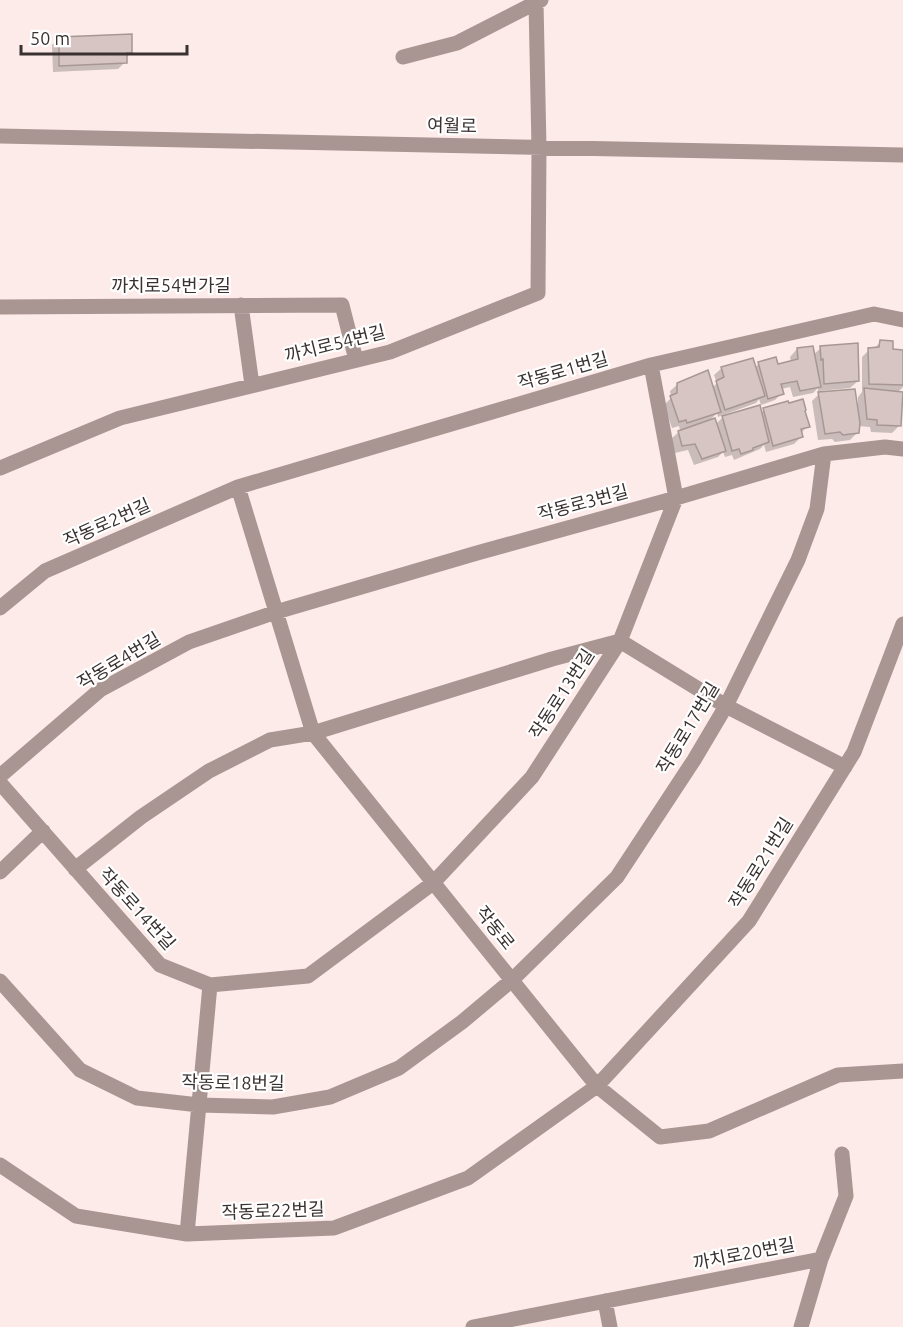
<svg xmlns="http://www.w3.org/2000/svg" width="903" height="1327" font-family="Ubuntu,'Noto Sans KR',sans-serif">
<style>
.shadow{fill:#0003}
.building{fill:#d6c5c3;stroke:#a79794;stroke-width:1.5}
.lines{fill:none;stroke-linecap:round;stroke-linejoin:round}
.minor{stroke:#a99693;stroke-width:15}
.labels{text-anchor:middle;stroke-width:4.5;stroke-linejoin:round;paint-order:stroke}
.street-label{font-size:18px;fill:#393231;stroke:#fff}
</style>
<rect width="100%" height="100%" fill="#fdebe9"/>
<!-- shadow -->
<path class="shadow" d="M59,38L131,53L125,58V62L118,69L53,72L52,45Z
M881,342L891,350L903,351V387L897,393L899,426L892,433L871,432L870,427L858,426V432L850,440L835,442L832,439L818,440L812,401L819,394L858,406V397L862,392V357L869,350L873,349Z
M821,348L858,381L850,388L818,391V388L813,393L793,397L790,387L781,389L782,393L775,400L761,405L759,399L756,403L718,417L717,413L708,422L716,424L724,416L760,413L764,410L808,426L800,434L801,437L794,444L766,452L764,445L760,449L734,460L732,455L725,457L723,452L718,457L694,465L688,450L675,453L671,439L680,431L679,426L672,428L664,405L671,398L670,391L678,384L712,388L717,383L714,375L722,368H755L759,363L777,366L791,362L790,357L797,349L813,355Z"/>
<!-- building -->
<path class="building" d="M132,34V53H127V63L59,66V37Z
M880,340L893,341V349L903,350V385L869,384L868,348L879,347Z
M858,343L859,381L824,384L823,359L821,360L820,346Z
M813,346L821,387L800,391L797,381L781,384L784,394L768,399L758,362L776,357L778,364L798,359L797,348Z
M753,358L765,396L725,410L716,381L724,377L721,367Z
M708,370L721,412L687,423L686,420L679,422L670,396L677,393V383Z
M864,388L903,392L901,426L877,425V420L867,419Z
M855,389L860,423L859,433L843,435L840,432L825,434L818,392Z
M803,399L806,410L805,411L810,427L801,429L803,437L773,446L763,408L788,401L789,403Z
M760,405L769,442L753,448V450L741,454L739,449L732,451L722,416Z
M715,418L726,451L702,459L695,444L682,446L678,431Z"/>
<g class="lines">
<!-- minor -->
<path class="minor" d="M403,57L457,43L541,0
M0,136L903,155
M241,305L252,385
M0,307L342,305L356,360
M0,468L120,418L390,352L538,293L539,148L536,2
M238,487L313,733L597,1086L660,1137L709,1131L838,1075L903,1071
M0,608L45,571L238,487L651,365L874,314L903,320
M0,776L100,690L189,642L276,612L477,553L676,498L824,454L885,447L903,449
M0,783L160,965L210,985L308,976L433,883L532,777L620,641L676,498L651,365
M75,869L141,817L209,771L270,740L313,733L552,659L620,641L726,706L845,767
M0,872L43,831
M0,981L80,1070L137,1098L199,1105L273,1107L330,1097L399,1068L462,1022L512,980L617,877L694,760L726,706L798,560L817,509L824,454
M0,1165L76,1216L187,1234L334,1228L468,1178L597,1086L749,921L854,752L903,624
M187,1234L210,985
M605,1301L610,1327
M473,1327L821,1259
M801,1327L821,1259L846,1196L842,1154"/>
</g>
<g class="labels">
<!-- street labels -->
<g class="street-label">
<text transform="translate(452 126) rotate(1)" y="6">여월로</text>
<text x="171" y="292">까치로54번가길</text>
<text transform="translate(335 344) rotate(-14)" y="6">까치로54번길</text>
<text transform="translate(563 371) rotate(-16)" y="6">작동로1번길</text>
<text transform="translate(583 503) rotate(-15)" y="6">작동로3번길</text>
<text transform="translate(107 523) rotate(-24)" y="6">작동로2번길</text>
<text transform="translate(119 661) rotate(-31)" y="6">작동로4번길</text>
<text transform="translate(562 694) rotate(-57)" y="6">작동로13번길</text>
<text transform="translate(688 728) rotate(-59)" y="6">작동로17번길</text>
<text transform="translate(761 863) rotate(-58)" y="6">작동로21번길</text>
<text transform="translate(137 909) rotate(48)" y="6">작동로14번길</text>
<text transform="translate(495 928) rotate(51)" y="6">작동로</text>
<text transform="translate(233 1083) rotate(1)" y="6">작동로18번길</text>
<text transform="translate(273 1211) rotate(-2)" y="6">작동로22번길</text>
<text transform="translate(744 1254) rotate(-11)" y="6">까치로20번길</text>
</g>
</g>
<!-- scale -->
<path d="M21 45v9h166v-9" fill="none" stroke="#393231" stroke-width="3"/>
<text x="30" y="45" font-size="18" fill="#393231" stroke="#ffffff" stroke-width="4.5" paint-order="stroke">50 m</text>
</svg>
